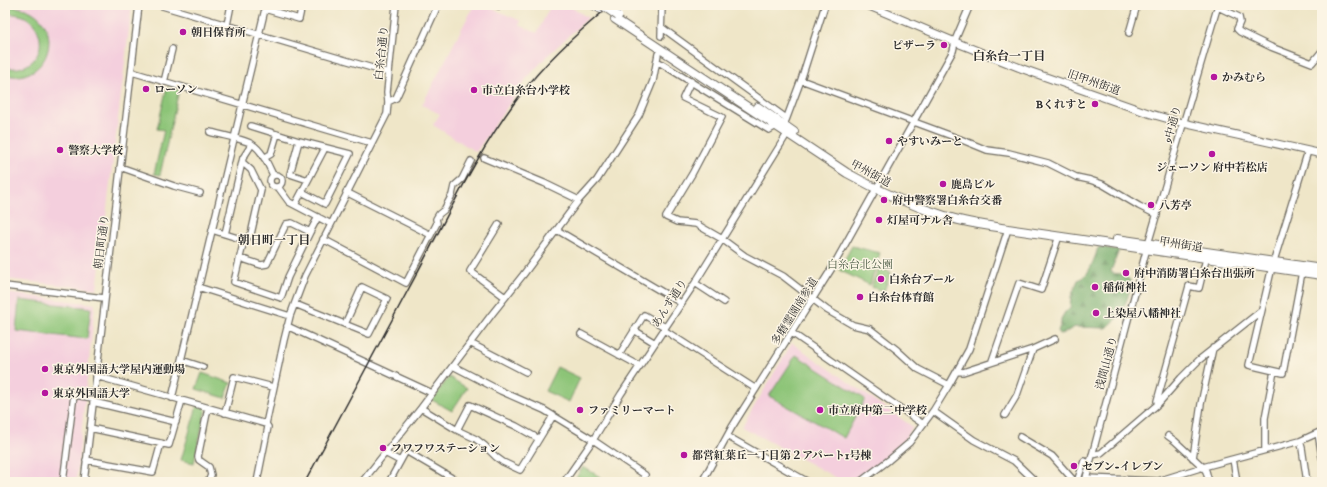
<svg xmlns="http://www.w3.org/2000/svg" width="1327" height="487" font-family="'IM FELL English','Noto Serif JP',serif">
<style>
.built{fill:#f4cfdd}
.forest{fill:url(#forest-firs);stroke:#4e6a4a}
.green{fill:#8cc477;stroke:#5c7851}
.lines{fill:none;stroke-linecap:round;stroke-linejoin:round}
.minor-casing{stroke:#706c62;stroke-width:8}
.major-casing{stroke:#706c62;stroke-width:9}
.highway-casing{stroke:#706c62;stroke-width:10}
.minor{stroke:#fff;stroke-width:5.5}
.major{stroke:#fff;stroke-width:7}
.highway{stroke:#fff;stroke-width:8}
.rail{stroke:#2b2b2b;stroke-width:1.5}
.highway-bridge-casing{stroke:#706c62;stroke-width:10;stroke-linecap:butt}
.highway-bridge{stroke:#fff;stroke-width:8}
.poi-dot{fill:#b5179e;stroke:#fcf5e5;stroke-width:1.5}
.labels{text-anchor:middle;stroke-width:3;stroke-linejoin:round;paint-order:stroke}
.poi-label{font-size:11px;font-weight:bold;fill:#2b2b2b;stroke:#fcf5e5;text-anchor:start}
.street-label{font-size:11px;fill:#2b2b2b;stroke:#fcf5e5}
.park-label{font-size:11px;fill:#485942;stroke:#fcf5e5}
.neighbourhood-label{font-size:12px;font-weight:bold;fill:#2b2b2b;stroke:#fcf5e5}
</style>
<defs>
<pattern id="forest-firs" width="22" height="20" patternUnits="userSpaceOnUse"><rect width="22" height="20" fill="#71aa68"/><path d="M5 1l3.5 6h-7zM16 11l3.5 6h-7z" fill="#5d8b56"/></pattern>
</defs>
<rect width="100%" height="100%" fill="#fcf5e5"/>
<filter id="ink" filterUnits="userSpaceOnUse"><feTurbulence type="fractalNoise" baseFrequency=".025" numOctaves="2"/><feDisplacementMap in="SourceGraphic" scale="8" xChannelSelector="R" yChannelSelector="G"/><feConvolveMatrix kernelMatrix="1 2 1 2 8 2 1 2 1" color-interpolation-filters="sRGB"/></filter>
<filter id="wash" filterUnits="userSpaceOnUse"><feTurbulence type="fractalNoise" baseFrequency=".012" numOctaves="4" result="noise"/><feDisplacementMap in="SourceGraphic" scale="16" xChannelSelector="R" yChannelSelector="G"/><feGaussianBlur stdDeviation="0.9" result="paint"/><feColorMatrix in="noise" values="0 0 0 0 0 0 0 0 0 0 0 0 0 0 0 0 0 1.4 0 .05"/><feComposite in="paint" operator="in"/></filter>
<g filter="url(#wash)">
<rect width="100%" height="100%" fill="#efe6c8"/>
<!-- built -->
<path class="built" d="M5,5H132L97,289L5,279Z
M474,5H484L521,21L519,25L537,33L551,5H568L588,18L548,55L527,78L476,152L433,125L440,114L422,105Z
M5,293L95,304L76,482H5Z
M792,343L913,427L904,440L893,451L856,482H844L742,427Z"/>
<!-- forest -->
<path class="forest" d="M1099,247L1119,250L1111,271L1112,273L1120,274L1130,280C1132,295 1119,322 1105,328L1076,327C1070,328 1066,334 1060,334L1058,331L1061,323V319L1065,312L1070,308L1071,297L1078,280C1088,277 1091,266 1095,257C1097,253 1096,250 1099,247Z"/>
<!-- green -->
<path class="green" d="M5,6C14,7 24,7 32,12C58,27 53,67 24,75C17,77 11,76 5,75V68C11,68 17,69 23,67C47,58 45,26 23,16C18,14 11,14 5,13Z
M167,87L179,90L160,175L154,174L164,130L157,129Z
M852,246L880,253L870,285L839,270Z
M879,268L891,272L884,291L871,287Z
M19,300L91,308L87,339L16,331Z
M796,355L865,399L844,438L769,396Z
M557,367L580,378L569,402L545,391Z
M202,373L231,383L225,398L196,389Z
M449,377L467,388L452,411L432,400Z
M197,406L206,408L194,463L181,460Z
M583,467L609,482H573Z"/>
</g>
<g filter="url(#ink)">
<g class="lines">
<defs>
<path id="minor" d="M159,5L389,73
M499,6V5
M1218,7L1239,17L1240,22L1237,29L1240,32L1271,47L1312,63L1322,51
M265,9L299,19L302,5
M227,25L231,5
M661,27L786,118
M1129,33L1137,5
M661,36L662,5
M657,61L769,130L776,126
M132,72L372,143
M801,80L960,139L987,150L1009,153L1048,163L1076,177L1090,180L1102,184L1139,206L1157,215
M691,81L683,98L722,117L692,174L666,217L677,222L696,224L722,239L745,256L783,276L827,310L853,325L870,329L897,350L918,369L949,385
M164,82L172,49
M388,102L396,98L438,5
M786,120L801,80L825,5
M251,126L299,141L350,154L325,204L302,192
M210,132C222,135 243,139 252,144C263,151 268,165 273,175
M299,141L290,174L308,180
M264,158L271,154L277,134
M484,158L544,183L579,200
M242,162L251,170L261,190L251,234L244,240
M120,167L174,186L200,193
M270 181a6 6 0 1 1 12 0a6 6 0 1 1-12 0Z
M278,187L289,202L331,224
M346,192L431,235
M295,205L325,148
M499,224L470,271L505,297
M212,230L244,240L234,282L281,298L288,277L310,232
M557,230L681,303
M225,234L243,158L252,144
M323,239L406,283L437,223L436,219L439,214L444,210L452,195L454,186L462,179L471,161
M240,258L261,265L267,264L286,224L292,223L310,232L318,217
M1302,272L1283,373L1249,365L1272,267L1308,151
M695,283L724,302
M5,286L104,298
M198,287L290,316
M295,304L369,334L387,299L362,287L345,324
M287,326L432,393
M634,330L655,343
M664,330L756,389
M792,333L923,424
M581,334L640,366
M470,343L526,372
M619,355L644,315L665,327
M181,360L203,367
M992,361L1019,283L1041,290L1059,236
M453,366L501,391L544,410L593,440L645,475L641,482
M957,371L963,372L1033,349L1055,339
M96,376L266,424
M172,398L266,5
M93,402L176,422
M1158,404L1157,401L1189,286L1199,288L1206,259
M208,408L198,457L199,460L209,467L211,475L208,482
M421,408L457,430L476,439L485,446L496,457L503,462L520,470L553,416
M933,411L974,440L1014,461L1036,482
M225,413L234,377L273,387
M1005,415L1017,395L1033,349
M90,428L169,445L182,400
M457,430L470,405L516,426L539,439
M1318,433L1322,457
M727,436L808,482
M1168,436L1175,441L1203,467L1206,471L1209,482
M1020,437L1052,456L1075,482
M1300,441L1302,448L1307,482
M1265,450V418L1274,371
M385,453L400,461
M1092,455L1101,453L1158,404L1181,378L1199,360L1261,311
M1193,458L1201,404L1213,348
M1233,459L1237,482
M86,460L153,472L161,443
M1086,478L1158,481L1203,467L1300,441L1322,431
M63,482L74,395L93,398
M84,482L139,5
M257,482L268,427L266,424L284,340L290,316L305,276L387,114L388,102L387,92L396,5
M362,482L421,408L492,314L523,275L579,200L597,180L639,115L653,81L658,54
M389,482L406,451L452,478L455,482
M564,482L593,440L621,394L695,283L787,134L790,131
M702,482L732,427L832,268L953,51L956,38L970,5
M860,482L889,460L909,443L933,411L949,385L969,349L1008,229
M1077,482L1084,461L1090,463
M1085,482L1148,244L1218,5"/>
<path id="major" d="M867,5L955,42L1023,69L1151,114L1183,123L1322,154"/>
<path id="highway" d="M594,5L601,9
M615,19L847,173C877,190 912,206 945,216C965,223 986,225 1008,229L1322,275
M758,107L794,132
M1117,239L1322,269"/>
</defs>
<!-- minor casing -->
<use href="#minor" class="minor-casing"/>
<!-- major casing -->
<use href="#major" class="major-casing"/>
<!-- highway casing -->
<use href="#highway" class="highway-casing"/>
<!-- minor -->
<use href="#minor" class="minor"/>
<!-- major -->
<use href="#major" class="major"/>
<!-- highway -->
<use href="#highway" class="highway"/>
<!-- rail -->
<path class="rail" d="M305,482C342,414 378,345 415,277C448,215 478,150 521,94C547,60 578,32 611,5"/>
<defs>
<path id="highway-bridge" d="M602,5L618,16"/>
</defs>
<!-- highway-bridge casing -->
<use href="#highway-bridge" class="highway-bridge-casing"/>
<!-- highway-bridge -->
<use href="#highway-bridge" class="highway-bridge"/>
</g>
</g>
<!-- markers -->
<g class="poi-dot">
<circle cx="183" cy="32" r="4"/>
<circle cx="944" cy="45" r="4"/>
<circle cx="1214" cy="77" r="4"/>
<circle cx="146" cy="89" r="4"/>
<circle cx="474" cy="90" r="4"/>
<circle cx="1095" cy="104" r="4"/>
<circle cx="889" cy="141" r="4"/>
<circle cx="60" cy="150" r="4"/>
<circle cx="1212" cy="154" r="4"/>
<circle cx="943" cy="184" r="4"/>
<circle cx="884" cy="200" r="4"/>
<circle cx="1151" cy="205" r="4"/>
<circle cx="879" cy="220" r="4"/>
<circle cx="1126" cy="273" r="4"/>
<circle cx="881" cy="279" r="4"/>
<circle cx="1095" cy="287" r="4"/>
<circle cx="860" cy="297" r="4"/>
<circle cx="1096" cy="313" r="4"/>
<circle cx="45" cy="369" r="4"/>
<circle cx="45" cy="393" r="4"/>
<circle cx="580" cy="410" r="4"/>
<circle cx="820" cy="410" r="4"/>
<circle cx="383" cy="448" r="4"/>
<circle cx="684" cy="455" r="4"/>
<circle cx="1074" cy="466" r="4"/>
</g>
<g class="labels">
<!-- poi labels -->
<g class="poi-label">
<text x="191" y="36">朝日保育所</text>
<text x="936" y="49" text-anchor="end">ピザーラ</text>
<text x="1222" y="81">かみむら</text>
<text x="154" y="93">ローソン</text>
<text x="482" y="94">市立白糸台小学校</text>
<text x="1087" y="108" text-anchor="end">Bくれすと</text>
<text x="897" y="145">やすいみーと</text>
<text x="68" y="154">警察大学校</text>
<text x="1212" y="171" text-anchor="middle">ジェーソン 府中若松店</text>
<text x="951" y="188">鹿島ビル</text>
<text x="892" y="204">府中警察署白糸台交番</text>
<text x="1159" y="209">八芳亭</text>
<text x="887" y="224">灯屋可ナル舎</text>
<text x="1134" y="277">府中消防署白糸台出張所</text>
<text x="889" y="283">白糸台プール</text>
<text x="1103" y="291">稲荷神社</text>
<text x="868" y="301">白糸台体育館</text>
<text x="1104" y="317">上染屋八幡神社</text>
<text x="53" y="373">東京外国語大学屋内運動場</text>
<text x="53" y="397">東京外国語大学</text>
<text x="588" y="414">ファミリーマート</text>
<text x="828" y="414">市立府中第二中学校</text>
<text x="391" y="452">フワフワステーション</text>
<text x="692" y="459">都営紅葉丘一丁目第２アパート1号棟</text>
<text x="1082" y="470">セブン-イレブン</text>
</g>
<!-- street labels -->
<g class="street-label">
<text transform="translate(381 53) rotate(-84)" y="4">白糸台通り</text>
<text transform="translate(1094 82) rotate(19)" y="4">旧甲州街道</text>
<text transform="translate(1172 124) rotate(-74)" y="4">9中通り</text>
<text transform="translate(871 173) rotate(28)" y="4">甲州街道</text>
<text transform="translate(101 242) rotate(-83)" y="4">朝日町通り</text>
<text transform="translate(1181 244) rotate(9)" y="4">甲州街道</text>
<text transform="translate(669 303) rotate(-57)" y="4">あんず通り</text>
<text transform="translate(794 311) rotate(-58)" y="4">多磨霊園南参道</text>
<text transform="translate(1106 363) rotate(-75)" y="4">浅間山通り</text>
</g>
<!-- park labels -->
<g class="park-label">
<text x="860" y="268">白糸台北公園</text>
</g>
<!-- neighbourhood labels -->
<g class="neighbourhood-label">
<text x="1009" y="60">白糸台一丁目</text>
<text x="274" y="244">朝日町一丁目</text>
</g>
</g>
<!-- margin -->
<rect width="1327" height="487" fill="none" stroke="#fcf5e5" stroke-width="20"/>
</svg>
